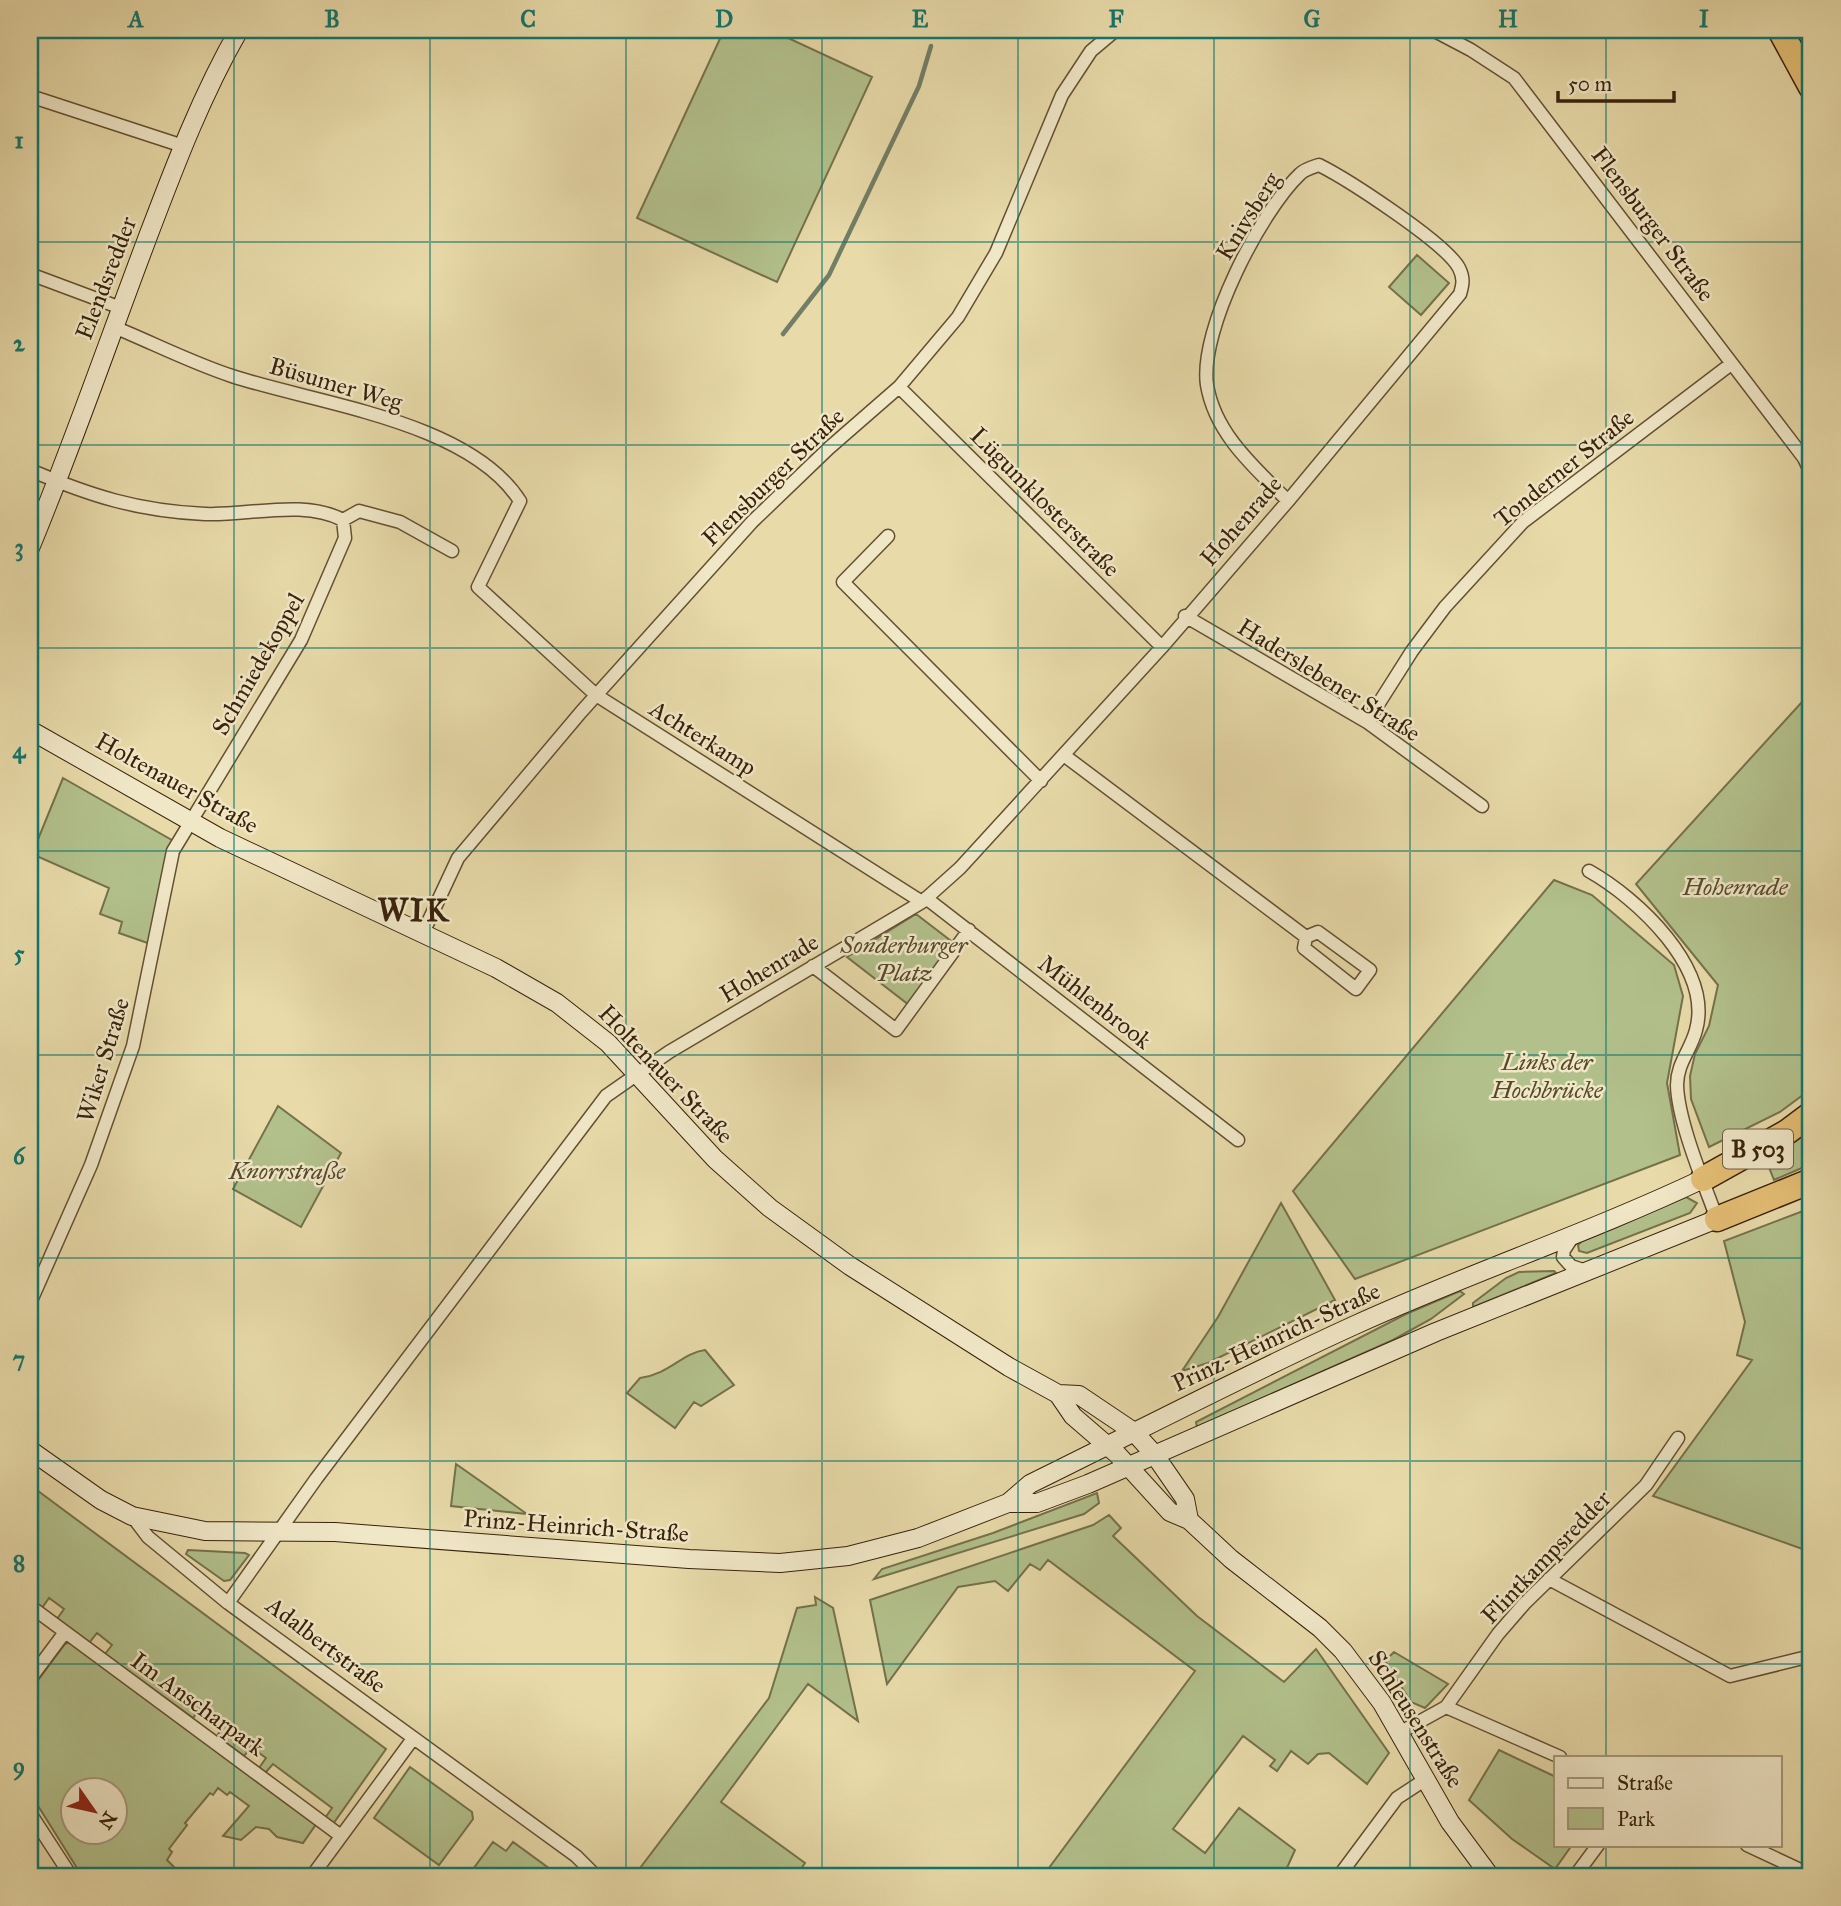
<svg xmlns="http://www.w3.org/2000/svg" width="1841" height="1906" font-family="'IM FELL Great Primer',serif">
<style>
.green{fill:#b2c08b;stroke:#75714b;stroke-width:2;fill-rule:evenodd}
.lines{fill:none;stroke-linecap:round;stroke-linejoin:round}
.stream{stroke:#727e66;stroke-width:4.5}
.street-casing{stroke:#645032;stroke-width:15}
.secondary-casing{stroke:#38220b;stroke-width:20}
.highway-casing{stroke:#38220b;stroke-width:27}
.street{stroke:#f0e7c7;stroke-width:12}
.secondary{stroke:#f0e7c7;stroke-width:18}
.highway{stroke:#e4bd74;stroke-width:24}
.grid{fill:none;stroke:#0f766e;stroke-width:2;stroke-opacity:0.55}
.labels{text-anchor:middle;stroke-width:5;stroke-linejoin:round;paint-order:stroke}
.shield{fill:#f0e7c7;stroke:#6f5d43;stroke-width:2}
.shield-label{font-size:23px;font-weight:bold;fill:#38220b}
.street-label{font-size:24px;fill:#38220b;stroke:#f0e7c7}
.park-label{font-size:24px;font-style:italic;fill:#564a2b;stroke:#f0e7c7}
.district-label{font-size:32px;font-weight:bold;letter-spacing:2px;fill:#38220b;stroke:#f0e7c7}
.neatline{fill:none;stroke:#0f766e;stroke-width:2.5}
.grid-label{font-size:23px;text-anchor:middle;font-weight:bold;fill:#0f766e}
</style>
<rect width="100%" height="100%" fill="#e8daa9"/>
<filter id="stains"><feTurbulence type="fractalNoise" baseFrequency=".00286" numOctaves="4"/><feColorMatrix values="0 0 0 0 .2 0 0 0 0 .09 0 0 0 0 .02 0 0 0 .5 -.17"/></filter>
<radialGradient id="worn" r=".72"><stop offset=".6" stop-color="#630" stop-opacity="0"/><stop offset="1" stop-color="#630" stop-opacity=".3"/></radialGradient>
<!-- green -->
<path class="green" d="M724,30H771L872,77L777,282L637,218Z
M1417,255L1449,283L1421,315L1389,287Z
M1811,692V1089L1780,1112L1709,1147L1691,1099L1690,1076L1695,1054L1709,1026L1718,985L1636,884Z
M63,778L177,843L156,946L119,933L122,922L100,914L109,888L32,854Z
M1554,880L1592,895L1674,965L1683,996L1667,1083L1680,1155L1355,1279L1293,1191Z
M916,914L955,944L909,1005L847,957Z
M278,1106L341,1153L301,1227L233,1189Z
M1811,1131V1164L1774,1180L1766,1160Z
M1686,1197L1697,1203L1690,1213L1587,1253L1579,1251L1578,1245L1582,1241Z
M1281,1203L1335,1300L1208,1363L1182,1371L1218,1317Z
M1811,1208V1552L1653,1496L1752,1360L1737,1355L1745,1322L1724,1241Z
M1519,1272L1554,1271L1556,1273L1473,1307V1303L1506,1278Z
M1460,1291L1464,1294L1431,1319L1393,1340L1197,1427L1196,1422L1406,1314Z
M705,1350L734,1385L701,1406L694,1402L675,1428L627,1393L640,1378C670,1374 682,1353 705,1350Z
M456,1464L527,1514L451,1506Z
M30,1485L386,1749L333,1824L325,1818L332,1808L273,1764L265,1773L259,1768L266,1758L251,1747L244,1756L217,1736L223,1726L200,1709L193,1718L109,1657L105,1654L112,1645L97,1633L89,1643L57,1619L64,1609L49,1598L42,1608L30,1599Z
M1097,1493L1099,1503L1084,1514L874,1579L882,1569L993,1533Z
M1109,1515L1121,1528L1113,1536L1197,1616L1284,1682L1316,1649L1389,1753L1367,1784L1329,1753L1318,1754L1308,1764L1291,1751L1277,1771L1270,1766L1275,1760L1243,1736L1173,1829L1205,1853L1239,1808L1295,1850L1286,1870L1277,1876H1043L1195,1671L1048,1560L1040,1570L1030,1564L1008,1591L995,1581L958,1587L887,1684L870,1600L1093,1525Z
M188,1550L245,1553L249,1555L230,1580L224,1581L186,1554Z
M815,1597L833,1608L858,1721L808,1684L721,1802L805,1863L796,1876H634L769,1698L797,1608L816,1605Z
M77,1640L319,1820L303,1843L277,1837L269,1829L256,1827L241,1840L223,1836L249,1806L230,1792L227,1795L218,1788L213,1795L210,1793L185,1823L187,1825L169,1849L172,1852L167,1860L183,1876H82L30,1793V1691L65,1644ZM74,1790H116V1832H74Z
M1394,1652L1448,1684L1425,1708L1411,1702L1385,1661Z
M1499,1750L1556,1777V1845H1572L1555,1869L1512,1839L1469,1800Z
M410,1767L472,1812L473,1819L439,1865L374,1818Z
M493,1842L506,1851L513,1842L550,1869L553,1876H468Z"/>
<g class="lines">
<!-- stream -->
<path class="stream" d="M783,334L829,275L919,86L931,46"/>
<defs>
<path id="street" d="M1433,30L1471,50L1514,78L1804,458L1811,473
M30,96L183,146
M30,274L121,308
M114,327C153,343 192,363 232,376C317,404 469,421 520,501L478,587L596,695L922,902
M899,387L1162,647
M30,470C91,496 138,511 205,514C248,516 303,499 343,520
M343,520L359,511L400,522L452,551
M888,536L843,582L1041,781
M1185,616L1367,722L1482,806
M1367,722L1412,651L1445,607L1523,522L1731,364
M1065,756L1306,937
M1589,871C1637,898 1713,968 1696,1030C1691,1050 1677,1063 1677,1085C1678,1122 1704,1183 1717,1219
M926,898L1238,1140
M1318,932L1370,970L1356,989L1304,948L1306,937Z
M423,933L458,858L581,712L752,522L829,448L899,387L958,317L996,253L1062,95L1091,51L1116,30
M813,966L896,1030L969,930
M1574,1235L1564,1250L1563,1257L1571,1266L1586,1271
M30,1303L91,1165L133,1046L173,851L301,640L345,538L343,520
M132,1516L148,1537L228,1603L576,1856L596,1876
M1549,1579L1730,1676L1811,1656
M228,1603L316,1479L606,1096L669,1052L922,902L960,868L1162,647L1288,501L1460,294C1463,284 1464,278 1459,268C1446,243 1347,179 1319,165C1313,167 1305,169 1300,174C1261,211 1199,330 1207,385C1215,434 1255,468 1288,501
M30,1606L341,1836
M30,1679L65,1632
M1446,1707L1560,1757
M1399,1733L1446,1707L1498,1634L1524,1604L1646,1485L1678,1438
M30,1813L71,1876
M1747,1845L1811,1875
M312,1876L412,1740
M1339,1876L1397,1798L1426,1779
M1575,1876L1598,1845"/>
<path id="secondary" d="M30,548C72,447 108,342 147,239C174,168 201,96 239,30
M30,730L220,838L496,968L557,1003L608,1043L715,1159L770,1208L850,1266L1009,1367L1058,1394L1079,1395L1134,1432L1154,1454L1185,1499L1189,1520
M1058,1394L1073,1416L1117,1454L1170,1512L1189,1520L1231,1559L1320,1628L1343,1651L1382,1703L1450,1822L1490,1876
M30,1450L101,1500L132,1516L205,1531L335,1532L689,1559L780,1563L848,1556L918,1538L1008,1503L1030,1484C1138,1431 1245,1375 1355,1325C1469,1273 1589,1233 1703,1179
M1008,1503H1037L1088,1484L1436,1332L1717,1219"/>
<path id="highway" d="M1780,30L1811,87
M1703,1179L1787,1132L1811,1114
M1717,1219L1811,1181"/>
</defs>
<!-- street casing -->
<use href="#street" class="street-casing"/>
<!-- secondary casing -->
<use href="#secondary" class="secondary-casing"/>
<!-- highway casing -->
<use href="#highway" class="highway-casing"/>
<!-- street -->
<use href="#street" class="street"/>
<!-- secondary -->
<use href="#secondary" class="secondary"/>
<!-- highway -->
<use href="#highway" class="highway"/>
</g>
<!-- grid -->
<path class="grid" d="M234,30V1876M430,30V1876M626,30V1876M822,30V1876M1018,30V1876M1214,30V1876M1410,30V1876M1606,30V1757M30,242H1811M30,445H1811M30,648H1811M30,851H1811M30,1055H1811M30,1258H1811M30,1461H1811M30,1664H1811M1606,1845V1876"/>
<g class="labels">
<!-- shield labels -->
<rect class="shield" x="1723" y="1129.5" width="70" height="39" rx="5"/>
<g class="shield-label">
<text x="1758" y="1157">B 503</text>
</g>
<!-- street labels -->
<g class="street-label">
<text transform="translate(1248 216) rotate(-58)" y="8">Knivsberg</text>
<text transform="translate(1653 224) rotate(53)" y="8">Flensburger Straße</text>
<text transform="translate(106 278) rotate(-69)" y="8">Elendsredder</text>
<text transform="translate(336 384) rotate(16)" y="8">Büsumer Weg</text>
<text transform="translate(1564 468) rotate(-39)" y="8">Tonderner Straße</text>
<text transform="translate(773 477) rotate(-44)" y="8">Flensburger Straße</text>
<text transform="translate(1045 502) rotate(45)" y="8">Lügumklosterstraße</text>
<text transform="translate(1241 521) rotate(-49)" y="8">Hohenrade</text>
<text transform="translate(258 664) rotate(-60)" y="8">Schmiedekoppel</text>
<text transform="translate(1329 680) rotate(32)" y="8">Haderslebener Straße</text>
<text transform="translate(703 738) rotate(32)" y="8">Achterkamp</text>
<text transform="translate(177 783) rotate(29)" y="8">Holtenauer Straße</text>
<text transform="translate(769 968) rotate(-31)" y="8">Hohenrade</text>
<text transform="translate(1095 1002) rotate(38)" y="8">Mühlenbrook</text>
<text transform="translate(103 1060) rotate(-73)" y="8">Wiker Straße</text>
<text transform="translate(666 1074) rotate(46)" y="8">Holtenauer Straße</text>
<text transform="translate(1276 1337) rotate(-25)" y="8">Prinz-Heinrich-Straße</text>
<text transform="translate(576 1526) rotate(4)" y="8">Prinz-Heinrich-Straße</text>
<text transform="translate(1546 1557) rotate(-46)" y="8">Flintkampsredder</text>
<text transform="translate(326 1645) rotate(37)" y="8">Adalbertstraße</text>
<text transform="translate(198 1704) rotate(36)" y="8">Im Anscharpark</text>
<text transform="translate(1416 1719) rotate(58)" y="8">Schleusenstraße</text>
</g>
<!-- park labels -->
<g class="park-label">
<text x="1735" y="895">Hohenrade</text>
<text x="904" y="953">Sonderburger<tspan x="904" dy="28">Platz</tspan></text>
<text x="1547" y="1070">Links der<tspan x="1547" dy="28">Hochbrücke</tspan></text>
<text x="287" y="1179">Knorrstraße</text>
</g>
<!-- district labels -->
<g class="district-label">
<text x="414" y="921">WIK</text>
</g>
</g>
<!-- margin -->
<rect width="1841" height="1906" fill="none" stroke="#e8daa9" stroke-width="77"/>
<!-- legend -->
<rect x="1554" y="1756" width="228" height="91" fill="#f0e7c7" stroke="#a6987c" stroke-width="2"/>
<rect x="1568" y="1778" width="35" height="10" fill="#f0e7c7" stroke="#a6987c" stroke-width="2"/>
<text x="1617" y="1790" font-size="21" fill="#38220b">Straße</text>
<rect x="1568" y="1808" width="35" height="21" fill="#b2c08b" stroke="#a6987c" stroke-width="2"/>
<text x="1617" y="1826" font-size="21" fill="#38220b">Park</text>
<!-- north arrow -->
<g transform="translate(94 1811) rotate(124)"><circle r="33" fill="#f0e7c7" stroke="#a6987c" stroke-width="2"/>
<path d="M0-5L12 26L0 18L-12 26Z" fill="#8f2418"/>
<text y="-10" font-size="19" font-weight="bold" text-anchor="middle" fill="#38220b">N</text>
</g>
<!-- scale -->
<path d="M1558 91v10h116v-10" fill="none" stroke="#38220b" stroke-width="3.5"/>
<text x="1568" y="91" font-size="21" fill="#38220b" stroke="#f0e7c7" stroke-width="5" paint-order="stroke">50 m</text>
<rect x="38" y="38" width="1764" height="1830" class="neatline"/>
<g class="grid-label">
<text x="136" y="27">A</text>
<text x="332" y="27">B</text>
<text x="528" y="27">C</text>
<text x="724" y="27">D</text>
<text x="920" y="27">E</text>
<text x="1116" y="27">F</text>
<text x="1312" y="27">G</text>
<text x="1508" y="27">H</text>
<text x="1704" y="27">I</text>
<text x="19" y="148">1</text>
<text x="19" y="351">2</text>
<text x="19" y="555">3</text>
<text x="19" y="758">4</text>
<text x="19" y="961">5</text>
<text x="19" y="1164">6</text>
<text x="19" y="1367">7</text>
<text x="19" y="1571">8</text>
<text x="19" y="1774">9</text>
</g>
<rect width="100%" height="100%" filter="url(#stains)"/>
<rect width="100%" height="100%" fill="url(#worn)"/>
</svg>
